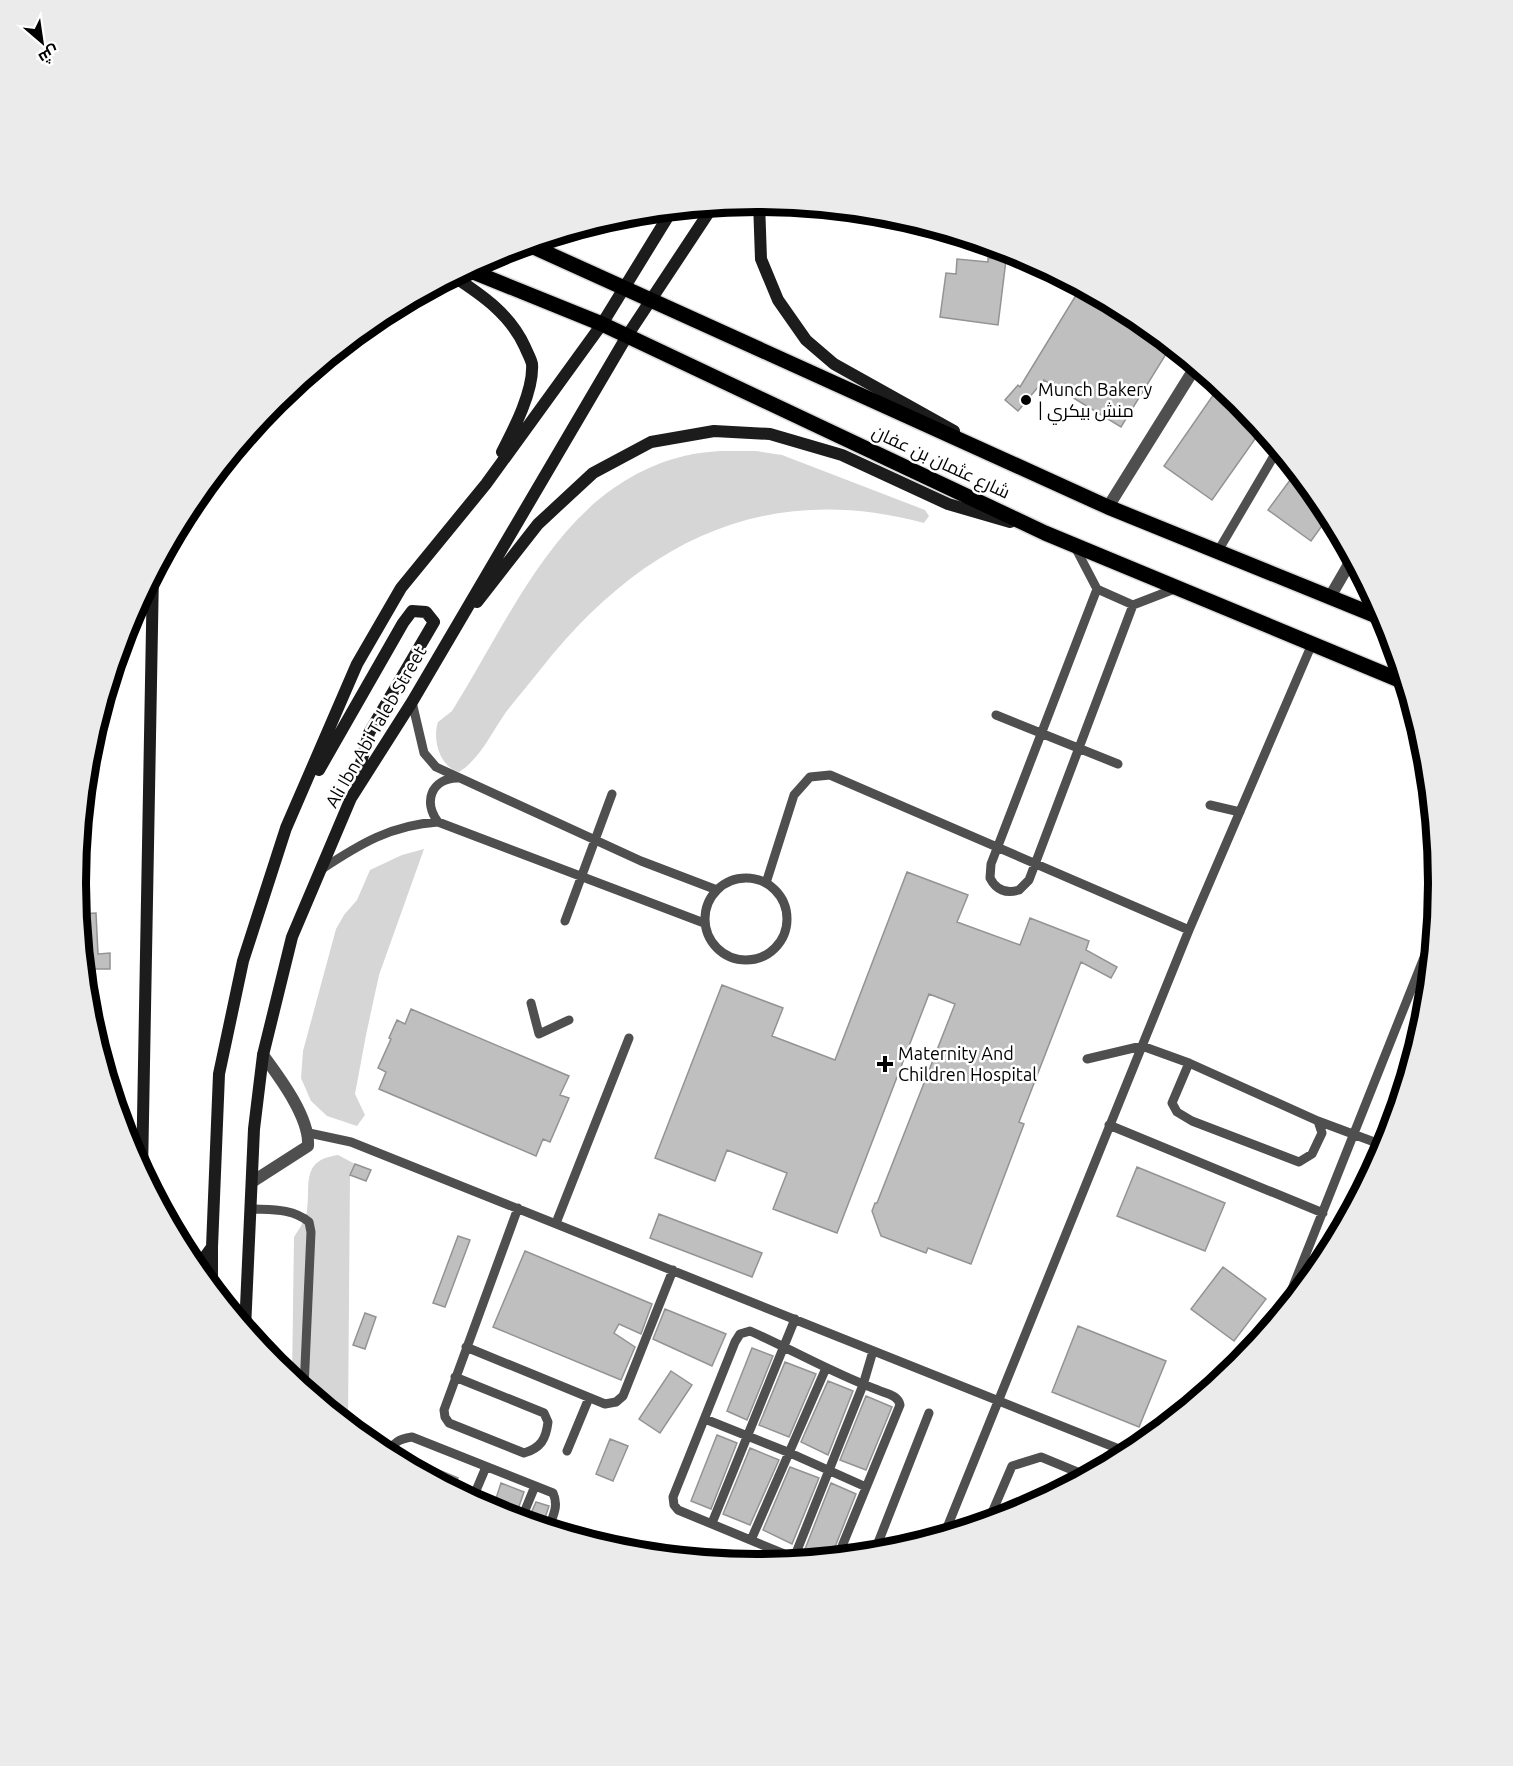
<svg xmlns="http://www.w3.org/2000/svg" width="1513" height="1766" font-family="Ubuntu,Cairo,sans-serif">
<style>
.green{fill:#d6d6d6}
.building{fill:#bfbfbf;stroke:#939393;stroke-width:1.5}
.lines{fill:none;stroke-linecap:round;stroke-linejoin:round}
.primary-casing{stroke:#dbdbdb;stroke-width:18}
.lane{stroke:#4f4f4f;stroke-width:9}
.street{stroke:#4f4f4f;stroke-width:12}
.secondary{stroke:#1c1c1c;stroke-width:12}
.primary{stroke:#000;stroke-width:15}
.poi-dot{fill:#000;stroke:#fff;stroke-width:2}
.labels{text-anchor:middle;stroke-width:5;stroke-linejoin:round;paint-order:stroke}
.poi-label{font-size:18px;fill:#000;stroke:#fff;text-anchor:start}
.street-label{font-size:18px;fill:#000;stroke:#fff}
.rim{fill:none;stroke:#000;stroke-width:8}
</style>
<rect width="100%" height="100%" fill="#fff"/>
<!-- green -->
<path class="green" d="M720,451H756L782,455L925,510L929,516L924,523C763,480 640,543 540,670C529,684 517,698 506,712C492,732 480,759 459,772C440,767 432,740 438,722L452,711C513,615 561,486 684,456C696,453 709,452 720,451Z
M424,849L379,975L366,1035L355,1094L365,1115L357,1126L327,1116L311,1101L301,1078L303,1051L336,929L344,915L357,900L370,870L402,855Z
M338,1155L355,1164L350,1175L348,1425L292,1379L294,1237C299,1229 305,1221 307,1211C311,1185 300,1160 338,1155Z"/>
<!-- building -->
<path class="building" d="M988,258L1006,260L998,325L940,317L946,273L956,274L957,259L988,262Z
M1081,287L1135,317L1171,346L1121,427L1044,380L1018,411L1005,400L1018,385L1020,387Z
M1216,391L1250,415L1262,429L1212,500L1164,466Z
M1296,472L1329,516L1311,541L1268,510Z
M907,872L968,895L957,922L1020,945L1030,918L1089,941L1086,950L1117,967L1111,978L1081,962L1019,1122L1024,1124L971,1264L928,1248L926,1253L881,1236L872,1211L875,1203H877L955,1004L929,994L837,1233L773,1209L787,1173L727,1150L715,1181L655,1158L722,985L783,1008L772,1036L835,1060Z
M96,913L98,954L110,953V969H95L97,996L86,997L78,914Z
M411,1009L569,1076L560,1095L569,1098L550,1142L543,1139L536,1156L379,1089L386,1072L378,1068L391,1039L389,1038L397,1020L405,1024Z
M355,1164L371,1170L366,1181L350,1175Z
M1137,1167L1225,1203L1205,1251L1117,1216Z
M659,1214L762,1253L752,1277L650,1238Z
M458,1236L470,1240L445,1307L433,1303Z
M525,1251L652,1304L641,1334L619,1324L614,1333L635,1347L621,1380L493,1327Z
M1223,1267L1266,1299L1234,1341L1191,1309Z
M665,1309L726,1334L712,1366L653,1339Z
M365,1313L376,1317L365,1349L353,1345Z
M1078,1326L1166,1361L1139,1427L1052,1392Z
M752,1348L773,1356L747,1420L727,1411Z
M785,1362L816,1374L789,1437L759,1425Z
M671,1371L692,1385L660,1433L639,1419Z
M828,1381L853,1391L828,1455L801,1442Z
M866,1396L892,1407L866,1470L840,1460Z
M717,1435L737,1443L711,1509L691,1501Z
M610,1439L628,1446L613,1481L596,1474Z
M750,1448L779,1460L750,1525L723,1514Z
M422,1463L458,1478L453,1490L418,1471Z
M790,1467L819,1478L792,1544L763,1530Z
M501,1483L524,1492L515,1518L492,1511Z
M831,1483L856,1494L831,1557L825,1558L805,1549Z
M536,1502L549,1506L542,1527L527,1522Z"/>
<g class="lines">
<defs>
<path id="primary" d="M527,244L1108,507L1384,619
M466,269L602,324L1045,533L1404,682"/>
</defs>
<!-- primary casing -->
<use href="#primary" class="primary-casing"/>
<!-- lane -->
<path class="lane" d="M1074,545L1097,589L991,864L990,878C996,890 1006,894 1019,890L1029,880L1133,605L1177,588
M1218,551L1278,449
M1097,589L1133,605
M412,702L424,753L436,767L641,861L717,890
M996,715L1118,764
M1210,805L1240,812
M438,822C423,802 431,779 457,778
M322,869C360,844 391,825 438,822L704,923
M705 919a41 41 0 1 1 82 0a41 41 0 1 1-82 0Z
M766,883L794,795L810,777L830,775L1189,930
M565,921L612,794
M531,1003L539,1034L569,1020
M1087,1059L1142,1046L1189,1063L1318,1121L1322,1133L1312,1154L1299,1162L1192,1121L1177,1112L1172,1103L1189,1063
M1318,1121L1385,1146
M1109,1125L1323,1213
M309,1133L351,1142L1129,1453
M251,1209C271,1210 292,1208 309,1222L311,1232L304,1389
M556,1223L629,1038
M1284,1309L1433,935
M466,1347L605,1404L616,1402L623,1396L673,1270
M455,1377L544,1413L548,1422C546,1439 541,1448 524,1453L449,1423L445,1417L444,1410L518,1208
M705,1419L790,1453L866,1487
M567,1451L589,1398
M388,1455C393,1442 399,1439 412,1437L553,1493C559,1506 553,1516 548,1529
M472,1500L486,1467
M521,1520L535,1486
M988,1522L1012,1466L1041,1457L1087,1476
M712,1523L795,1319
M944,1535L1189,930L1312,644
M751,1540L826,1368
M874,1553L929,1413
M838,1556L900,1405C898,1395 887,1394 878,1390C834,1374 793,1350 750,1331L740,1334L735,1342L673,1497L674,1505L678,1510L794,1558L863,1385L873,1351"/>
<!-- street -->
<path class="street" d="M1108,507L1196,366
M1330,597L1352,559
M252,1182L308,1146C310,1118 280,1078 263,1055"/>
<!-- secondary -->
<path class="secondary" d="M759,202L761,259L778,300L806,340L834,364L954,431
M572,230L599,228L638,213
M453,276C482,295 510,314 525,347C527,352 531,359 532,364C534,390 514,429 502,452
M477,602L538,524L593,473L651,442L714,431L770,434L842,455L948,504L1010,522
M319,770L403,623L412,611L426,612L434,622L369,733L355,785
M142,1173L153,573
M196,1269L212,1247
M212,1289V1247L219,1074L243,961L286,828L357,664L401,588L486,484L602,324L672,210
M245,1329L254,1129L263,1055L292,937L351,798L412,702L627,336L713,206"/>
<!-- primary -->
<use href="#primary" class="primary"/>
</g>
<!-- markers -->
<g class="poi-dot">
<circle cx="1026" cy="400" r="6"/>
<path d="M882 1055h6v6h6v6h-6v6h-6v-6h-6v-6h6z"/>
</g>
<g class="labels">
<!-- poi labels -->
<g class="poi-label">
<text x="1038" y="396">Munch Bakery<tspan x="1038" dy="21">| منش بيكري</tspan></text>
<text x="898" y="1060">Maternity And<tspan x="898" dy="21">Children Hospital</tspan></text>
</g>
<!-- street labels -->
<g class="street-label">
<text transform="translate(941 462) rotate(25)" y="6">شارع عثمان بن عفان</text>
<text transform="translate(376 727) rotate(-60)" y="6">Ali Ibn Abi Taleb Street</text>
</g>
</g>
<!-- crop -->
<path d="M0 0H1513V1766H0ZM86 883a671 671 0 1 1 1342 0a671 671 0 1 1-1342 0Z" fill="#ebebeb" fill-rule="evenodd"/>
<path class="rim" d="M86 883a671 671 0 1 1 1342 0a671 671 0 1 1-1342 0Z"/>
<!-- north arrow -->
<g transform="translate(42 42) rotate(151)" stroke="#ffffff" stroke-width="4.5" paint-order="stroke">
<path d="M0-4.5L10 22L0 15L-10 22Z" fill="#000000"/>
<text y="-9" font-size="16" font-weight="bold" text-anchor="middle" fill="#000000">ش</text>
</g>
</svg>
